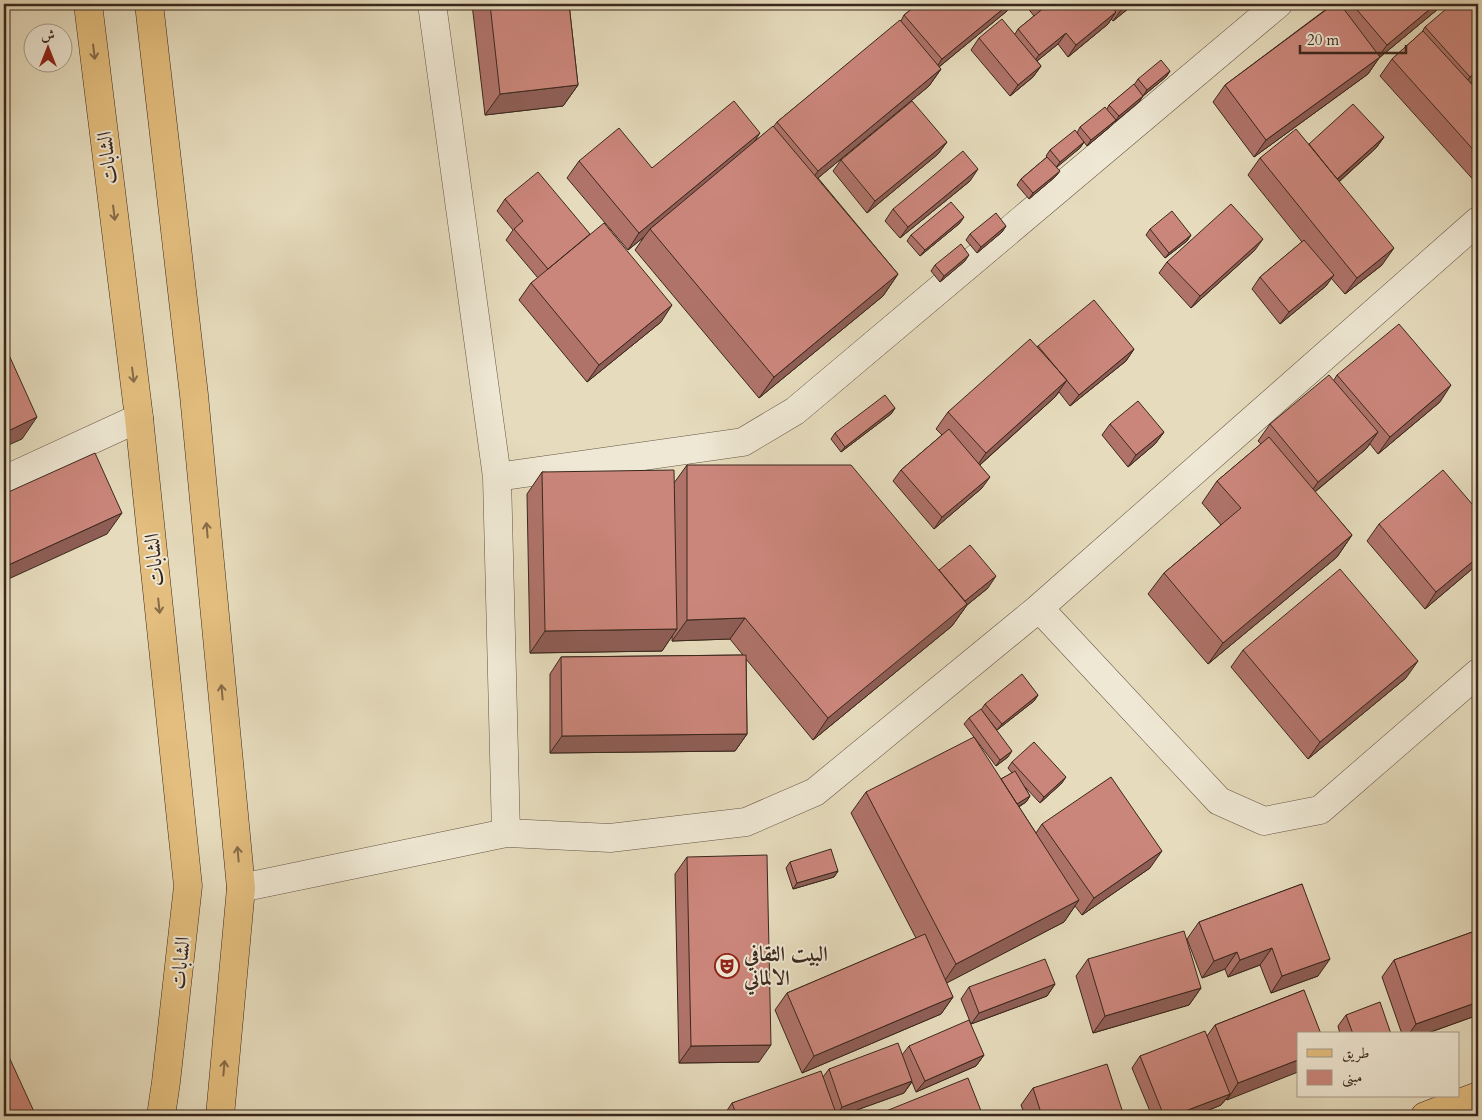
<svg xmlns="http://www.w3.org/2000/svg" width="1482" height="1120" font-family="Cardo,Amiri,serif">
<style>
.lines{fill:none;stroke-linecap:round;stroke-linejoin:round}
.street-casing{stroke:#655445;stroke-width:29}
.primary-casing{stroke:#3a271d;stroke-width:29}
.street{stroke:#efe8d4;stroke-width:28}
.primary{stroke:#e3be7e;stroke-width:28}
.wall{fill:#af736a;stroke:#3a271d}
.shaded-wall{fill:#8e5e56;stroke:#3a271d}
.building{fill:#cb867b;stroke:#3a271d}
.oneway{stroke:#866b49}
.labels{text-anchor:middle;stroke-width:4;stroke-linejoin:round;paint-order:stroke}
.street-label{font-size:21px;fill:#3a271d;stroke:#efe8d4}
.poi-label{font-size:21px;font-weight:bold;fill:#3a271d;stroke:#efe8d4;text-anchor:start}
</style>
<rect width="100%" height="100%" fill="#e6dcbd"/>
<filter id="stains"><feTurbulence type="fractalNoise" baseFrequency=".004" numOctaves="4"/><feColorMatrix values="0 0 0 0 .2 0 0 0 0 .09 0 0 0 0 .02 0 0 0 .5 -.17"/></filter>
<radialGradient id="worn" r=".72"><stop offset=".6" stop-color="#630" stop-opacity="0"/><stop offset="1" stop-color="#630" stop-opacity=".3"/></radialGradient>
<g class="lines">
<defs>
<path id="street" d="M432,4L497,477L506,833
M497,477L743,442L795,411L1278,4
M4,480L139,418
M1039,608L1219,801L1264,821L1320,810L1478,673
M241,888L506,833L610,838L746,822L815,792L1039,608L1478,221"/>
<path id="primary" d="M88,4L139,418L188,886L166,1082L161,1116
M149,4L194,395L241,888L220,1116
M1425,1116L1478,1096"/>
</defs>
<!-- street casing -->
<use href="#street" class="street-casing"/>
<!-- primary casing -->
<use href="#primary" class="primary-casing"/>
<!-- street -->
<use href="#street" class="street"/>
<!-- primary -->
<use href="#primary" class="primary"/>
</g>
<!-- wall -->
<path class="wall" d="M472,4H569L578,85L563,106L485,115Z
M918,4H1012L1007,11L939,67L941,69L929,86L818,178L898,274L883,296L759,398L635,250L644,237L628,250L567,178L579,161L652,168L755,141L774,126L777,122L901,21L904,15Z
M1029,4H1134L1113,21L1111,19L1108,24L1068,57L1058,44L1037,61L1041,66L1033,77L1010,96L971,50L979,38L1015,34L1018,29L1034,16L1027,7Z
M1326,4H1444L1379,58L1368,74L1254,157L1213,102L1225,85L1329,7Z
M1478,4L1471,83L1478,91V185L1380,76L1392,59L1422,32L1425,27Z
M1170,71L1166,77L1143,96L1139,102L1115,122H1114L1111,126L1087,146L1084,142L1080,148L1056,167L1060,171L1055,177L1029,199L1017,185L1021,179L1047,157L1046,156L1050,150L1077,133L1080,127L1107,109L1109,105L1134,85L1138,79Z
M1384,137L1376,148L1339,182L1382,265L1345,294L1331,278L1326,286L1280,324L1252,289L1260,277L1302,242L1248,175L1260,158L1309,144Z
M947,142L938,154L867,213L833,171L841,160Z
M970,181L900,238L885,221L893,209Z
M505,199L661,322L587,382L519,300L531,283L538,278L506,240L513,230L497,211Z
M960,223L920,256L907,241L911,235Z
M1006,226L1002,232L977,253L966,240L970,234Z
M1150,229L1191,235L1187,241L1165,258L1146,235Z
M1255,250L1191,308L1159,273L1167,262Z
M965,261L940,282L931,271L935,265Z
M1038,346L1134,349L1126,361L1070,406L1059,392L1055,397L980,465L982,488L934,529L893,481L901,470L942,435L936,429L948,412Z
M1337,375L1440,402L1378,454L1370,444L1366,449L1315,492L1352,535L1337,557L1208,664L1148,594L1164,573L1221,525L1202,503L1217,481L1261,444L1258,441L1270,424L1334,380Z
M895,408L891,414L841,452L831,439L835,433Z
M1110,424L1164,432L1155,444L1128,467L1102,435Z
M687,465L939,570L988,588L967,605L952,626L813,740L746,659L747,734L735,751L550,753V674L561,657L743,655L730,639L672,641V636L662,651L530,653L527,494L542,472L674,483Z
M1379,524L1478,564L1425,609L1367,541Z
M1243,650L1406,678L1308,759L1231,667Z
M1038,695L1034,701L997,730L982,711L1008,757L996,766L964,724L969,718L981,710L985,704Z
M1012,762L1062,783L1040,803L1024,786L1030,796L1026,802L1019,807L1036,833L1042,824L1150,868L1082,915L1075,906L1064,922L946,983L953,997L941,1014L802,1073L775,1010L787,993L916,938L851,813L866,792L1001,779L1012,773L1008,768Z
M687,857L759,1062L679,1063L675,874Z
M790,862L838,871L834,877L793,889L786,868Z
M1302,884L1318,976L1271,993L1260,965L1228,977L1225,969L1202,978L1187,939L1199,922Z
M1478,930V1015L1425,1034H1402L1382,977L1394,960Z
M1088,959L1201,988L1189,1005L1093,1033L1076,976Z
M1055,984L1047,996L971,1024L961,999L969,987Z
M1304,990L1227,1100L1226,1099L1221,1105L1194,1116H1152L1132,1068L1140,1056L1207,1036L1215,1025Z
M1346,1015L1391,1034H1340L1338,1026Z
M909,1046L984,1055L976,1066L916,1092L912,1082L904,1093L840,1116H725L724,1115L732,1103L823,1077L829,1069L902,1055Z
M1033,1088L1124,1116H1025L1021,1105Z
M886,1111L983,1116H882Z"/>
<!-- shaded-wall -->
<path class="shaded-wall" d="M1009,4H1012L1007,11L934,71L942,59Z
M1129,4H1134L1113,21L1121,10Z
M1436,4H1444L1379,58L1368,74L1254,157L1266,140L1376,60L1387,45Z
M1116,12L1108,24L1068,57L1076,45Z
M1066,33L1058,44L1031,66L1039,55Z
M1041,66L1033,77L1010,96L1018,85Z
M941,69L929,86L806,188L818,171Z
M1478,70V76L1458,94L1470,77Z
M1170,71L1166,77L1143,96L1147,90Z
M578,85L563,106L485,115L500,94Z
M1143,96L1139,102L1115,122L1119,116Z
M1116,120L1111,126L1087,146L1091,140Z
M760,133L749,150L650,229L644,237L628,250L639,233Z
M1384,137L1376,148L1327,192L1336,181Z
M947,142L938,154L867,213L875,201Z
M1084,142L1080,148L1056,168L1060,162Z
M978,169L970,181L900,238L908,227Z
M1060,171L1055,177L1029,199L1033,193Z
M964,217L960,223L920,256L925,250Z
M1006,226L1002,232L977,253L981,247Z
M1191,235L1187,241L1165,258L1169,253Z
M1263,239L1255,250L1191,308L1200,296Z
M1394,248L1382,265L1345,294L1357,278Z
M969,255L965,261L940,282L944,276Z
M898,274L883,296L759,398L774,377Z
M1334,275L1326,286L1280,324L1289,312Z
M672,305L661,322L587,382L599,365Z
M1134,349L1126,361L1070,406L1079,395Z
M1067,380L1055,397L974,470L986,453Z
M1451,385L1440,402L1378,454L1390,437Z
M895,408L891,414L841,452L845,447Z
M37,417L22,439L4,447V433Z
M1164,432L1155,444L1128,467L1136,455Z
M1378,432L1366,449L1306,499L1318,482Z
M990,477L982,488L934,529L942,517Z
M122,513L107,534L4,581V567Z
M1352,535L1337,557L1208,664L1223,643Z
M1478,557V564L1425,609L1436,592Z
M996,576L988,588L967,605L952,626L813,740L828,718L960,605Z
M745,618L730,639L672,641L687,620Z
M677,629L662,651L530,653L545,631Z
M1418,661L1406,678L1308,759L1320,742Z
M1038,695L1034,701L997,730L1002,724Z
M747,734L735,751L550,753L562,736Z
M1012,751L1008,757L996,766L1000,760Z
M1066,777L1062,783L1040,803L1044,797Z
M1030,796L1026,802L1009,812L1013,806Z
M1162,851L1150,868L1082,915L1094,898Z
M838,871L834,877L793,889L797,883Z
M1079,900L1064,922L941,986L956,964Z
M1272,948L1260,965L1228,977L1240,960Z
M1237,952L1225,969L1202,978L1214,961Z
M1330,959L1318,976L1271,993L1282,976Z
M1055,984L1047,996L971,1024L979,1013Z
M1201,988L1189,1005L1093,1033L1105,1016Z
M953,997L941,1014L802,1073L814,1056Z
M1478,1002V1015L1425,1034H1409L1416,1024Z
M771,1045L759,1062L679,1063L691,1046Z
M984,1055L976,1066L916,1092L925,1081Z
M1298,1060V1072L1227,1100L1238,1083Z
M912,1081L904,1093L840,1116H836L842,1107Z
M1230,1094L1221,1105L1194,1116H1172Z"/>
<!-- building -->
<path class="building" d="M490,4H569L578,85L500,94Z
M918,4H1009L942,59L904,15Z
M1042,4H1109L1116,12L1076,45L1066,33L1039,55L1018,29L1045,7Z
M1116,4H1129L1121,10Z
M1334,4H1340L1380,57L1266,140L1225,85Z
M1352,4H1436L1387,45Z
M1452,4H1478V70L1470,77L1425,27Z
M1002,19L1041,66L1018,85L979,38Z
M900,20L941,69L818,171L777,122Z
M1423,31L1478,91V155L1392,59Z
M1161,60L1170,71L1147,90L1138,79Z
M1134,84L1143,96L1119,116L1109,105Z
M734,101L760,133L639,233L579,161L619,128L652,168Z
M912,101L947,142L875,201L841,160Z
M1353,104L1384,137L1337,179L1309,144Z
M1105,107L1116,120L1091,140L1080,127Z
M773,126L898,274L774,377L650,229Z
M1296,129L1394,248L1357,278L1260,158Z
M1075,130L1084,142L1060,162L1050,150Z
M963,151L978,169L908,227L893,209Z
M1047,157L1060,171L1033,193L1021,179Z
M538,172L590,234L548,269L514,229L523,221L505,199Z
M951,202L964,217L925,250L911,235Z
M1231,204L1263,239L1200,296L1167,262Z
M1172,211L1191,235L1169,253L1150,229Z
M996,213L1006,226L981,247L970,234Z
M604,223L672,305L599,365L531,283Z
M1304,240L1334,275L1289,312L1260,277Z
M961,244L969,255L944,276L935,265Z
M1094,300L1134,349L1079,395L1038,346Z
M1399,324L1451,385L1390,437L1337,375Z
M1030,339L1067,380L986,453L948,412Z
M4,344L37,417L4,433Z
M1329,375L1378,432L1318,482L1270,424Z
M885,395L895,408L845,447L835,433Z
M1138,401L1164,432L1136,455L1110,424Z
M949,429L990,477L942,517L901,470Z
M1269,437L1352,535L1223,643L1164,573L1241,508L1217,481Z
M95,453L122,513L4,567V494Z
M687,465H851L967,604L828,718L745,618L687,620Z
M674,470L677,629L545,631L542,472Z
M1443,470L1478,511V557L1436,592L1379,524Z
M970,545L996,576L965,601L939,570Z
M1340,569L1418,661L1320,742L1243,650Z
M746,655L747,734L562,736L561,657Z
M1022,674L1038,695L1002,724L985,704Z
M981,709L1012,751L1000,760L969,718Z
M974,737L1079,900L956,964L866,792Z
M1034,742L1066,777L1044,797L1012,762Z
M1015,771L1030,796L1017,804L1001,779Z
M1111,777L1162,851L1094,898L1042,824Z
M831,849L838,871L797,883L790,862Z
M767,855L771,1045L691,1046L687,857Z
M1302,884L1330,959L1282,976L1272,948L1240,960L1237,952L1214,961L1199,922Z
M1478,930V1002L1416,1024L1394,960Z
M1184,931L1201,988L1105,1016L1088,959Z
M925,934L953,997L814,1056L787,993Z
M1045,959L1055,984L979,1013L969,987Z
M1304,990L1321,1034H1298V1060L1238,1083L1215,1025Z
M1380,1002L1391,1034H1353L1346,1015Z
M969,1020L984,1055L925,1081L909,1046Z
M1205,1031L1230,1094L1172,1116H1164L1140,1056Z
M898,1043L912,1081L842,1107L829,1069Z
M4,1046L36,1116H4Z
M1107,1064L1124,1116H1042L1033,1088Z
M821,1071L837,1116H737L732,1103Z
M968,1078L983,1116H888L886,1111Z"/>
<!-- one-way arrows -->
<defs><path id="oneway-shaft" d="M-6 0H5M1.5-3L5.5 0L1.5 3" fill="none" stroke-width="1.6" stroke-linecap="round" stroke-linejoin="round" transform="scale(1.25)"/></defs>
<g class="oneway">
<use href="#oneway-shaft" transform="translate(94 52) rotate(83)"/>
<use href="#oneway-shaft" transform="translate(114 213) rotate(83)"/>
<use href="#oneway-shaft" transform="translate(133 375) rotate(83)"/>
<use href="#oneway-shaft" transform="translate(207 530) rotate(-95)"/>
<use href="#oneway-shaft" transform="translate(159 606) rotate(84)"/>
<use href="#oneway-shaft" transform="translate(222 692) rotate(-95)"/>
<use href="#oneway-shaft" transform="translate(238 854) rotate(-95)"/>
<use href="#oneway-shaft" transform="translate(224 1068) rotate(-85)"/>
</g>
<!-- icons -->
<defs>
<symbol id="theatre-ring" viewBox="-11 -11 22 22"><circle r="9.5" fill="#efe8d4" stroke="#8f2418" stroke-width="1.5"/><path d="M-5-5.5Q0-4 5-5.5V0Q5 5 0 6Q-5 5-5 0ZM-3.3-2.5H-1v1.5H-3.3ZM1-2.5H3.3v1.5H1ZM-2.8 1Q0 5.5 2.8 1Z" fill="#8f2418"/></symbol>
</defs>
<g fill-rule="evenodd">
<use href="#theatre-ring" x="713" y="952" width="28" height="28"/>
</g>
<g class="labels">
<!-- street labels -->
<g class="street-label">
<text transform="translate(107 158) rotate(-97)" y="7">الشابات</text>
<text transform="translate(154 560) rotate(-96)" y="7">الشابات</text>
<text transform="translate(180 963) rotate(-84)" y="7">الشابات</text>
</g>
<!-- poi labels -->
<g class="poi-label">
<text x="744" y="961">البيت الثقافي<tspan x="744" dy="24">الالماني</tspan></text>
</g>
</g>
<!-- margin -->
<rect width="1482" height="1120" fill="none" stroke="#e6dcbd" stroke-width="20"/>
<rect x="5" y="5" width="1472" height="1110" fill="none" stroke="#3a271d" stroke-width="2.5"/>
<rect x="10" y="10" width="1462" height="1100" fill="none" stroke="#3a271d"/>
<!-- legend -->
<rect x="1297" y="1032" width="162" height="65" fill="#efe8d4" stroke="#a79b8b"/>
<rect x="1307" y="1049" width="25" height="8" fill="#e3be7e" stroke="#a79b8b"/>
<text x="1342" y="1058" font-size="15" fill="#3a271d">طريق</text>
<rect x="1307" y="1070" width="25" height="15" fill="#cb867b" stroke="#a79b8b"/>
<text x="1342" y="1082" font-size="15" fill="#3a271d">مبنى</text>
<!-- north arrow -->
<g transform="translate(48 48)"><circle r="24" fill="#efe8d4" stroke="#a79b8b"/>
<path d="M0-4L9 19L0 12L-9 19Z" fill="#8f2418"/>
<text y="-8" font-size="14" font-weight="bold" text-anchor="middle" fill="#3a271d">ش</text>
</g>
<!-- scale -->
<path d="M1300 45v8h106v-8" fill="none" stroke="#3a271d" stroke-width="2.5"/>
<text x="1307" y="45" font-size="15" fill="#3a271d" stroke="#efe8d4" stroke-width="4" paint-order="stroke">20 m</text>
<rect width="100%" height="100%" filter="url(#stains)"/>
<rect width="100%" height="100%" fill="url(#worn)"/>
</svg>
